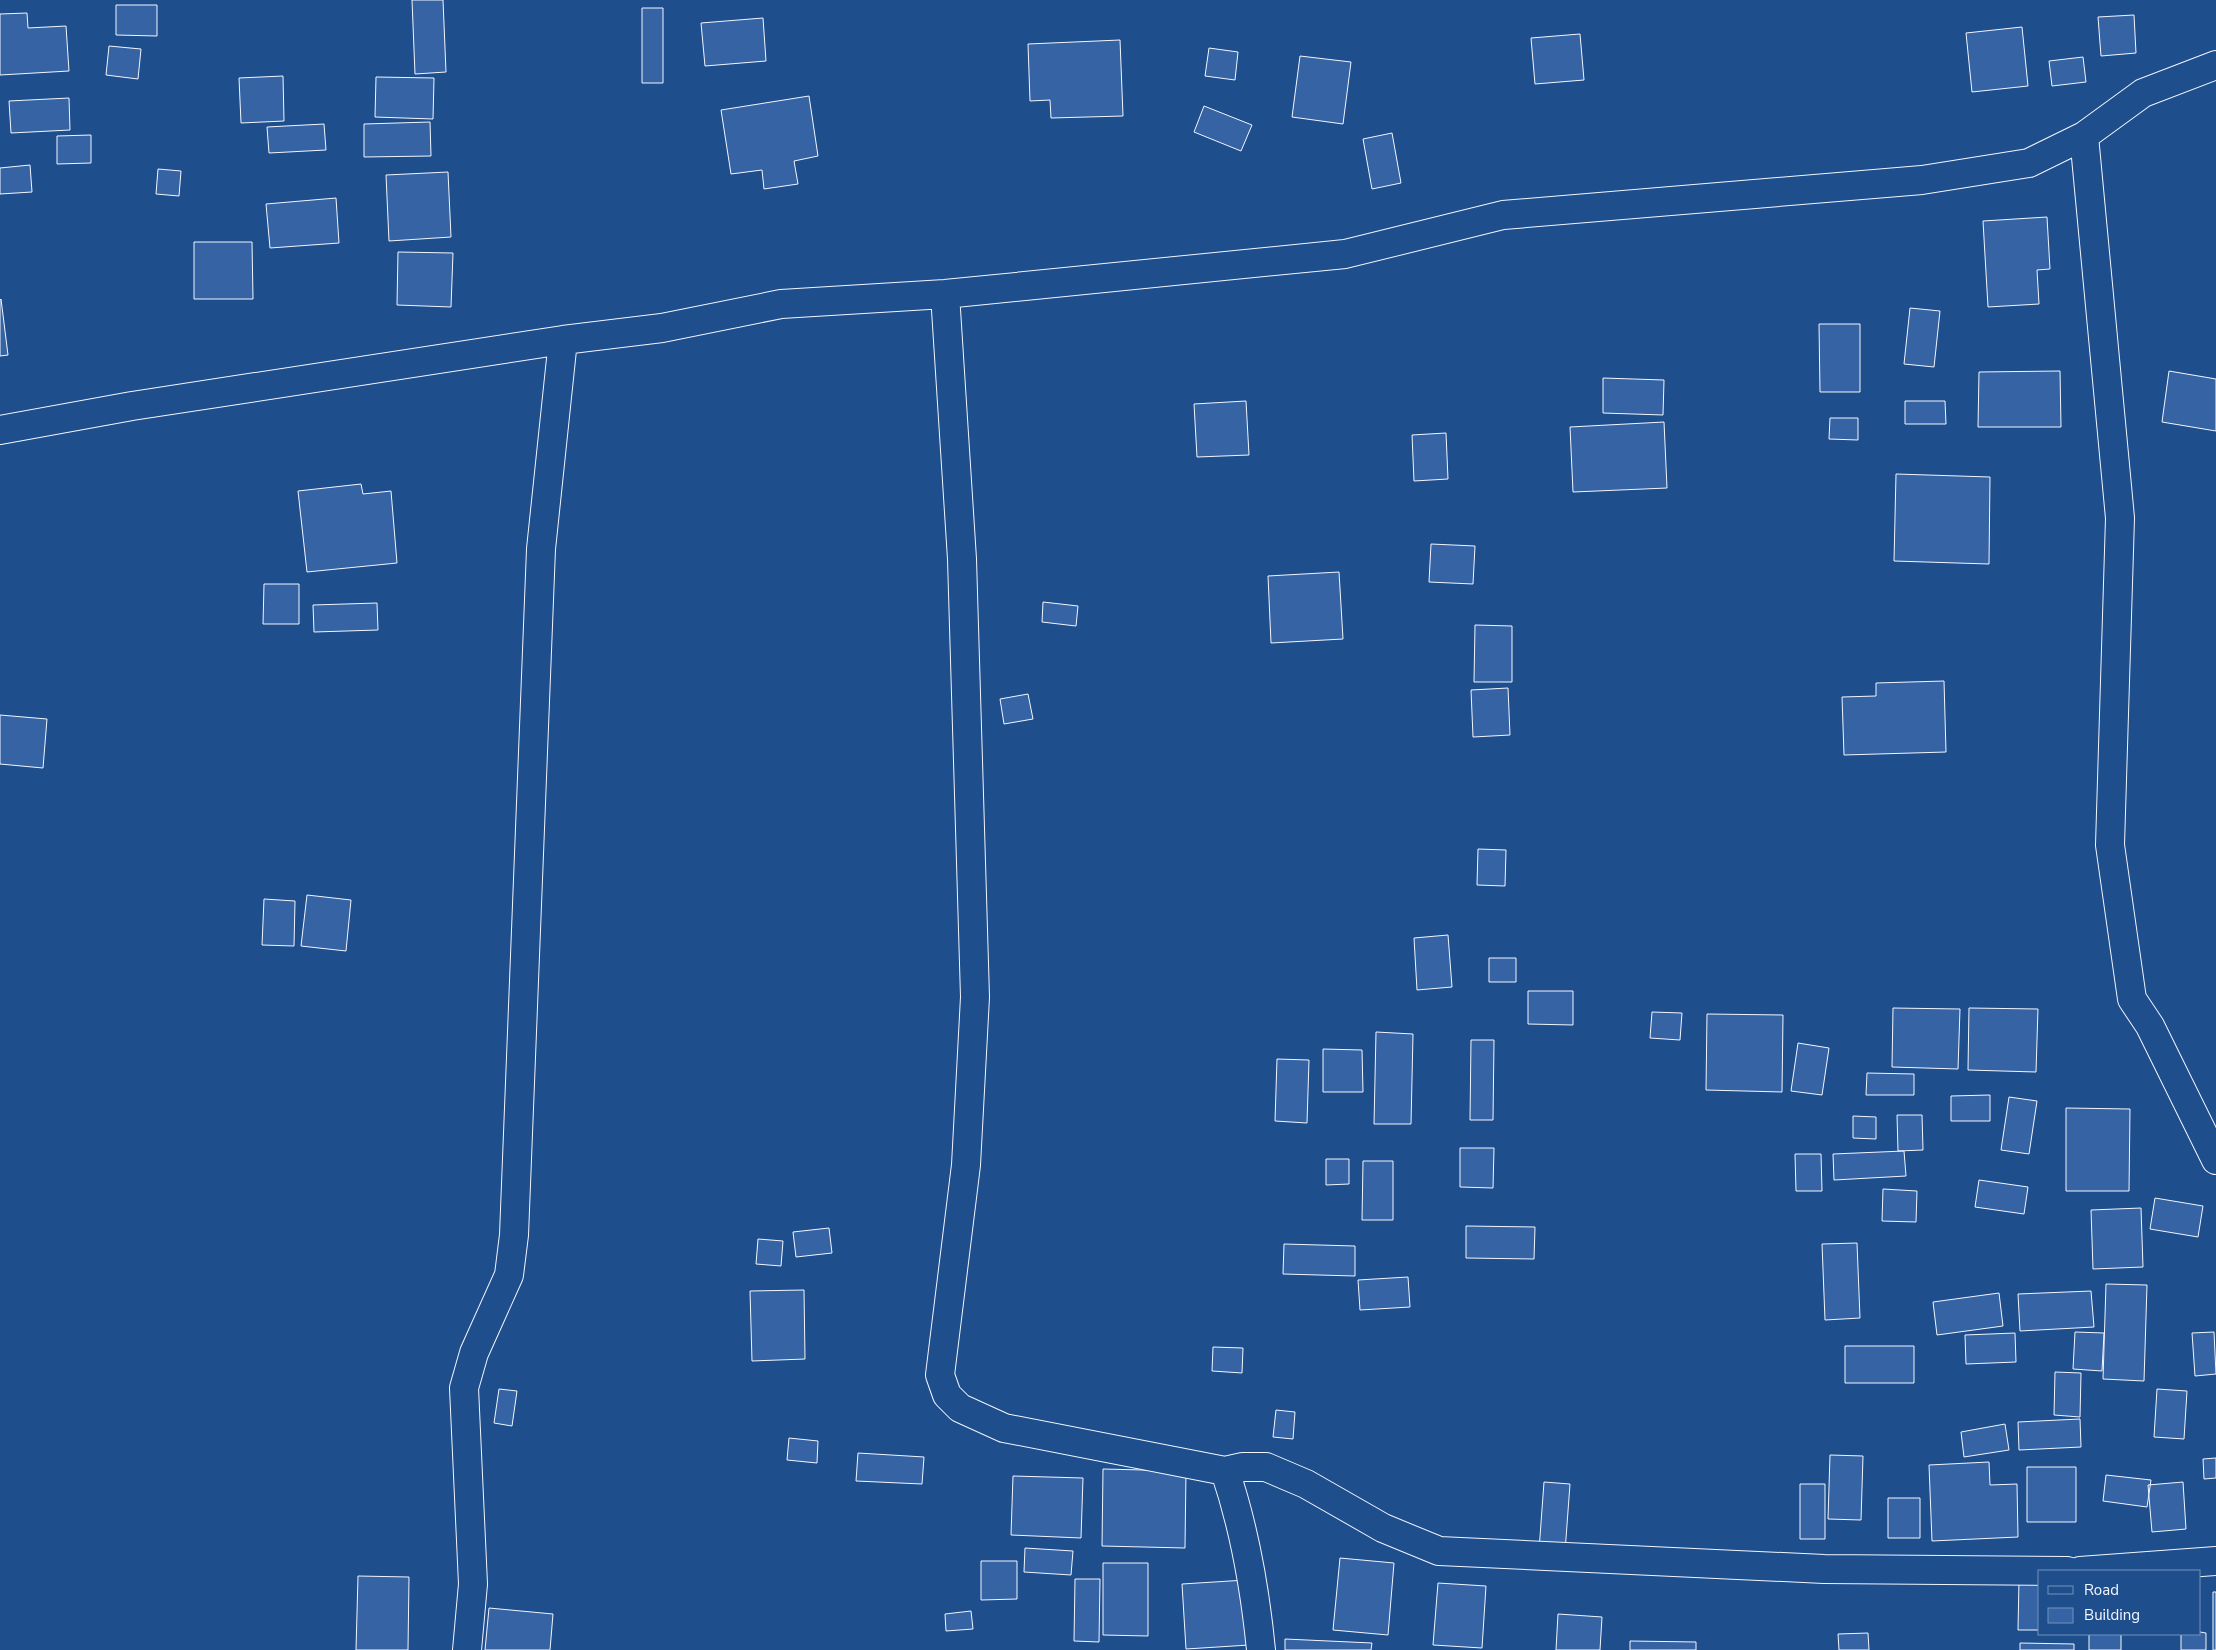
<svg xmlns="http://www.w3.org/2000/svg" width="2216" height="1650" font-family="'Nunito Sans',sans-serif">
<style>
.building{fill:#3563a3;stroke:#f2f6ff}
.lines{fill:none;stroke-linecap:round;stroke-linejoin:round}
.minor-casing{stroke:#f2f6ff;stroke-width:30}
.minor{stroke:#1f4e8c;stroke-width:28}
</style>
<rect width="100%" height="100%" fill="#1f4e8c"/>
<!-- building -->
<path class="building" d="M412,0H443L446,72L415,74Z
M116,5H157V36L116,35Z
M642,8H663V83H642Z
M27,13L28,28L66,26L69,71L0,75V14Z
M2134,15L2136,53L2101,56L2098,17Z
M763,18L766,61L705,66L701,23Z
M2022,27L2028,86L1972,92L1966,33Z
M1580,34L1584,80L1535,84L1531,38Z
M1120,40L1123,116L1051,118L1050,100L1030,101L1028,44Z
M109,46L141,49L138,79L106,75Z
M1209,48L1238,52L1235,80L1205,76Z
M1300,56L1351,62L1343,124L1292,117Z
M2083,57L2086,82L2052,86L2049,61Z
M283,76L284,121L241,123L239,78Z
M376,77L434,78L433,119L375,117Z
M809,96L818,156L794,161L798,184L764,189L762,170L731,174L721,110Z
M69,98L70,130L11,133L9,101Z
M1204,106L1252,125L1241,151L1194,132Z
M430,122L431,156L364,157V124Z
M324,124L326,150L269,153L267,127Z
M1392,133L1401,183L1372,189L1363,139Z
M91,135V163L57,164V136Z
M30,165L32,192L0,194V168Z
M158,169L181,171L179,196L156,194Z
M448,172L451,237L389,241L386,175Z
M336,198L339,243L270,248L266,204Z
M2047,217L2050,269L2037,270L2039,304L1988,307L1983,221Z
M194,242H252L253,299H194Z
M398,252L453,253L451,307L397,305Z
M1,299L8,355L0,356V300Z
M1910,308L1940,311L1934,367L1904,364Z
M1819,324H1860V392H1820Z
M2060,371L2061,427H1978L1979,372Z
M2169,371L2216,379V431L2162,422Z
M1603,378L1664,380L1663,415L1603,413Z
M1246,401L1249,455L1197,457L1194,404Z
M1905,401H1945L1946,424H1905Z
M1830,418H1858V440L1829,439Z
M1664,422L1667,488L1573,492L1570,427Z
M1446,433L1448,479L1414,481L1412,435Z
M1896,474L1990,477L1989,564L1894,561Z
M361,484L363,494L391,491L397,563L307,572L298,491Z
M1431,544L1475,546L1473,584L1429,582Z
M1339,572L1343,639L1271,643L1268,576Z
M264,584H299V624H263Z
M1043,602L1078,606L1076,626L1042,622Z
M377,603L378,630L314,632L313,605Z
M1475,625L1512,626V682H1474Z
M1944,681L1946,752L1844,755L1842,697L1876,696V683Z
M1508,688L1510,735L1473,737L1471,690Z
M1028,694L1033,719L1004,724L1000,699Z
M0,715L47,719L43,768L0,764Z
M1478,849L1506,850L1505,886L1477,885Z
M307,895L351,900L346,951L301,946Z
M264,899L295,901L294,946L262,945Z
M1448,935L1452,987L1417,990L1414,938Z
M1489,958H1516V982H1489Z
M1528,991H1573V1025L1528,1024Z
M1893,1008L1960,1009L1958,1069L1892,1067Z
M1969,1008L2038,1009L2036,1072L1968,1070Z
M1652,1012L1682,1013L1680,1040L1650,1038Z
M1707,1014L1783,1015L1782,1092L1706,1090Z
M1376,1032L1413,1034L1411,1124H1374Z
M1471,1040H1494L1493,1120H1470Z
M1798,1043L1829,1048L1822,1095L1791,1091Z
M1323,1049L1362,1050L1363,1092H1323Z
M1277,1059L1309,1060L1307,1123L1275,1121Z
M1867,1073L1914,1074V1095H1866Z
M1990,1095V1121H1951V1096Z
M2009,1097L2037,1101L2029,1154L2001,1150Z
M2066,1108L2130,1109L2129,1191H2066Z
M1897,1115H1922L1923,1150L1898,1151Z
M1853,1116L1876,1117V1139L1853,1138Z
M1460,1148H1494L1493,1188L1460,1187Z
M1904,1151L1906,1176L1834,1180L1833,1154Z
M1795,1154H1821L1822,1191H1796Z
M1326,1159H1349V1184L1326,1185Z
M1363,1161H1393V1220H1362Z
M1979,1180L2028,1187L2024,1214L1975,1207Z
M1883,1189L1917,1191L1916,1222L1882,1221Z
M2155,1198L2203,1206L2198,1237L2150,1229Z
M2141,1208L2143,1267L2093,1269L2091,1210Z
M1466,1226L1535,1227L1534,1259L1466,1258Z
M829,1228L832,1253L796,1257L793,1232Z
M758,1239L783,1241L781,1266L756,1264Z
M1857,1243L1860,1318L1825,1320L1822,1244Z
M1284,1244L1355,1246V1276L1283,1274Z
M1408,1277L1410,1307L1360,1310L1358,1280Z
M2106,1284L2147,1285L2144,1381L2103,1379Z
M804,1290L805,1359L752,1361L750,1291Z
M2091,1291L2094,1327L2020,1331L2018,1294Z
M1999,1293L2003,1326L1937,1335L1933,1302Z
M2075,1332L2104,1333L2102,1371L2073,1369Z
M2214,1332L2216,1374L2195,1376L2192,1333Z
M2015,1333L2016,1362L1966,1364L1965,1335Z
M1845,1346H1914V1383H1845Z
M1213,1347L1243,1348L1242,1373L1212,1371Z
M2055,1372L2081,1373L2080,1417L2054,1415Z
M499,1389L517,1391L512,1426L494,1423Z
M2157,1389L2187,1391L2184,1439L2154,1437Z
M1276,1410L1295,1412L1293,1439L1273,1437Z
M2080,1419L2081,1447L2019,1450L2018,1422Z
M2005,1424L2009,1450L1964,1457L1961,1432Z
M789,1438L818,1441L817,1463L787,1460Z
M858,1453L924,1457L922,1484L856,1481Z
M1830,1455L1863,1456L1861,1520L1828,1519Z
M2216,1458V1478L2204,1479L2203,1459Z
M1989,1462L1990,1485L2017,1484L2018,1537L1932,1541L1929,1465Z
M2027,1467H2076V1522H2027Z
M1103,1469L1186,1471L1185,1548L1102,1546Z
M2106,1475L2151,1480L2147,1507L2103,1501Z
M1013,1476L1083,1478L1081,1538L1011,1535Z
M1544,1482L1570,1484L1565,1552L1539,1550Z
M2183,1482L2186,1529L2152,1532L2148,1485Z
M1800,1484H1825V1539H1800Z
M1888,1498H1920V1538H1888Z
M1025,1548L1073,1551L1071,1575L1024,1572Z
M1340,1558L1394,1563L1388,1635L1333,1630Z
M981,1561H1017V1599L981,1600Z
M1103,1563H1148V1636L1103,1635Z
M358,1576L409,1577L408,1650H356Z
M1075,1579H1100L1099,1642L1074,1641Z
M1246,1580L1249,1645L1186,1649L1182,1584Z
M2019,1580H2040V1630H2018Z
M1438,1583L1486,1586L1482,1648L1433,1645Z
M2213,1592H2216V1650H2213Z
M489,1608L553,1614L550,1650H485Z
M971,1611L973,1629L946,1631L945,1614Z
M1558,1614L1602,1617L1600,1650H1556Z
M2200,1632L2206,1633V1650H2181V1634Z
M1868,1633L1869,1650H1839L1838,1634Z
M2089,1634H2121V1650H2089Z
M1285,1639L1372,1643L1371,1650H1285Z
M1630,1641L1696,1642V1650H1630Z
M2020,1643L2074,1644V1650H2020Z"/>
<g class="lines">
<defs>
<path id="minor" d="M2084,136L2120,518L2110,845L2132,999L2150,1026L2216,1160
M945,294L962,559L975,997L966,1165L940,1375L947,1395L960,1408L1004,1428L1225,1471L1243,1467H1266L1306,1484L1383,1528L1439,1551L1824,1569L2067,1571
M0,430L132,406L563,340L662,328L781,304L945,294L1345,254L1503,215L1922,180L2029,163L2084,136L2143,93L2216,65
M1225,1471C1245,1530 1255,1589 1261,1650
M2080,1571L2216,1561
M467,1650L473,1584L464,1388L474,1353L509,1275L514,1235L541,549L563,340"/>
</defs>
<!-- minor casing -->
<use href="#minor" class="minor-casing"/>
<!-- minor -->
<use href="#minor" class="minor"/>
</g>
<!-- legend -->
<rect x="2038" y="1570" width="162" height="65" fill="#1f4e8c" stroke="#7391ba"/>
<rect x="2048" y="1586" width="25" height="8" fill="#1f4e8c" stroke="#7391ba"/>
<text x="2084" y="1595" font-size="15" fill="#f2f6ff">Road</text>
<rect x="2048" y="1608" width="25" height="15" fill="#3563a3" stroke="#7391ba"/>
<text x="2084" y="1620" font-size="15" fill="#f2f6ff">Building</text>
</svg>
